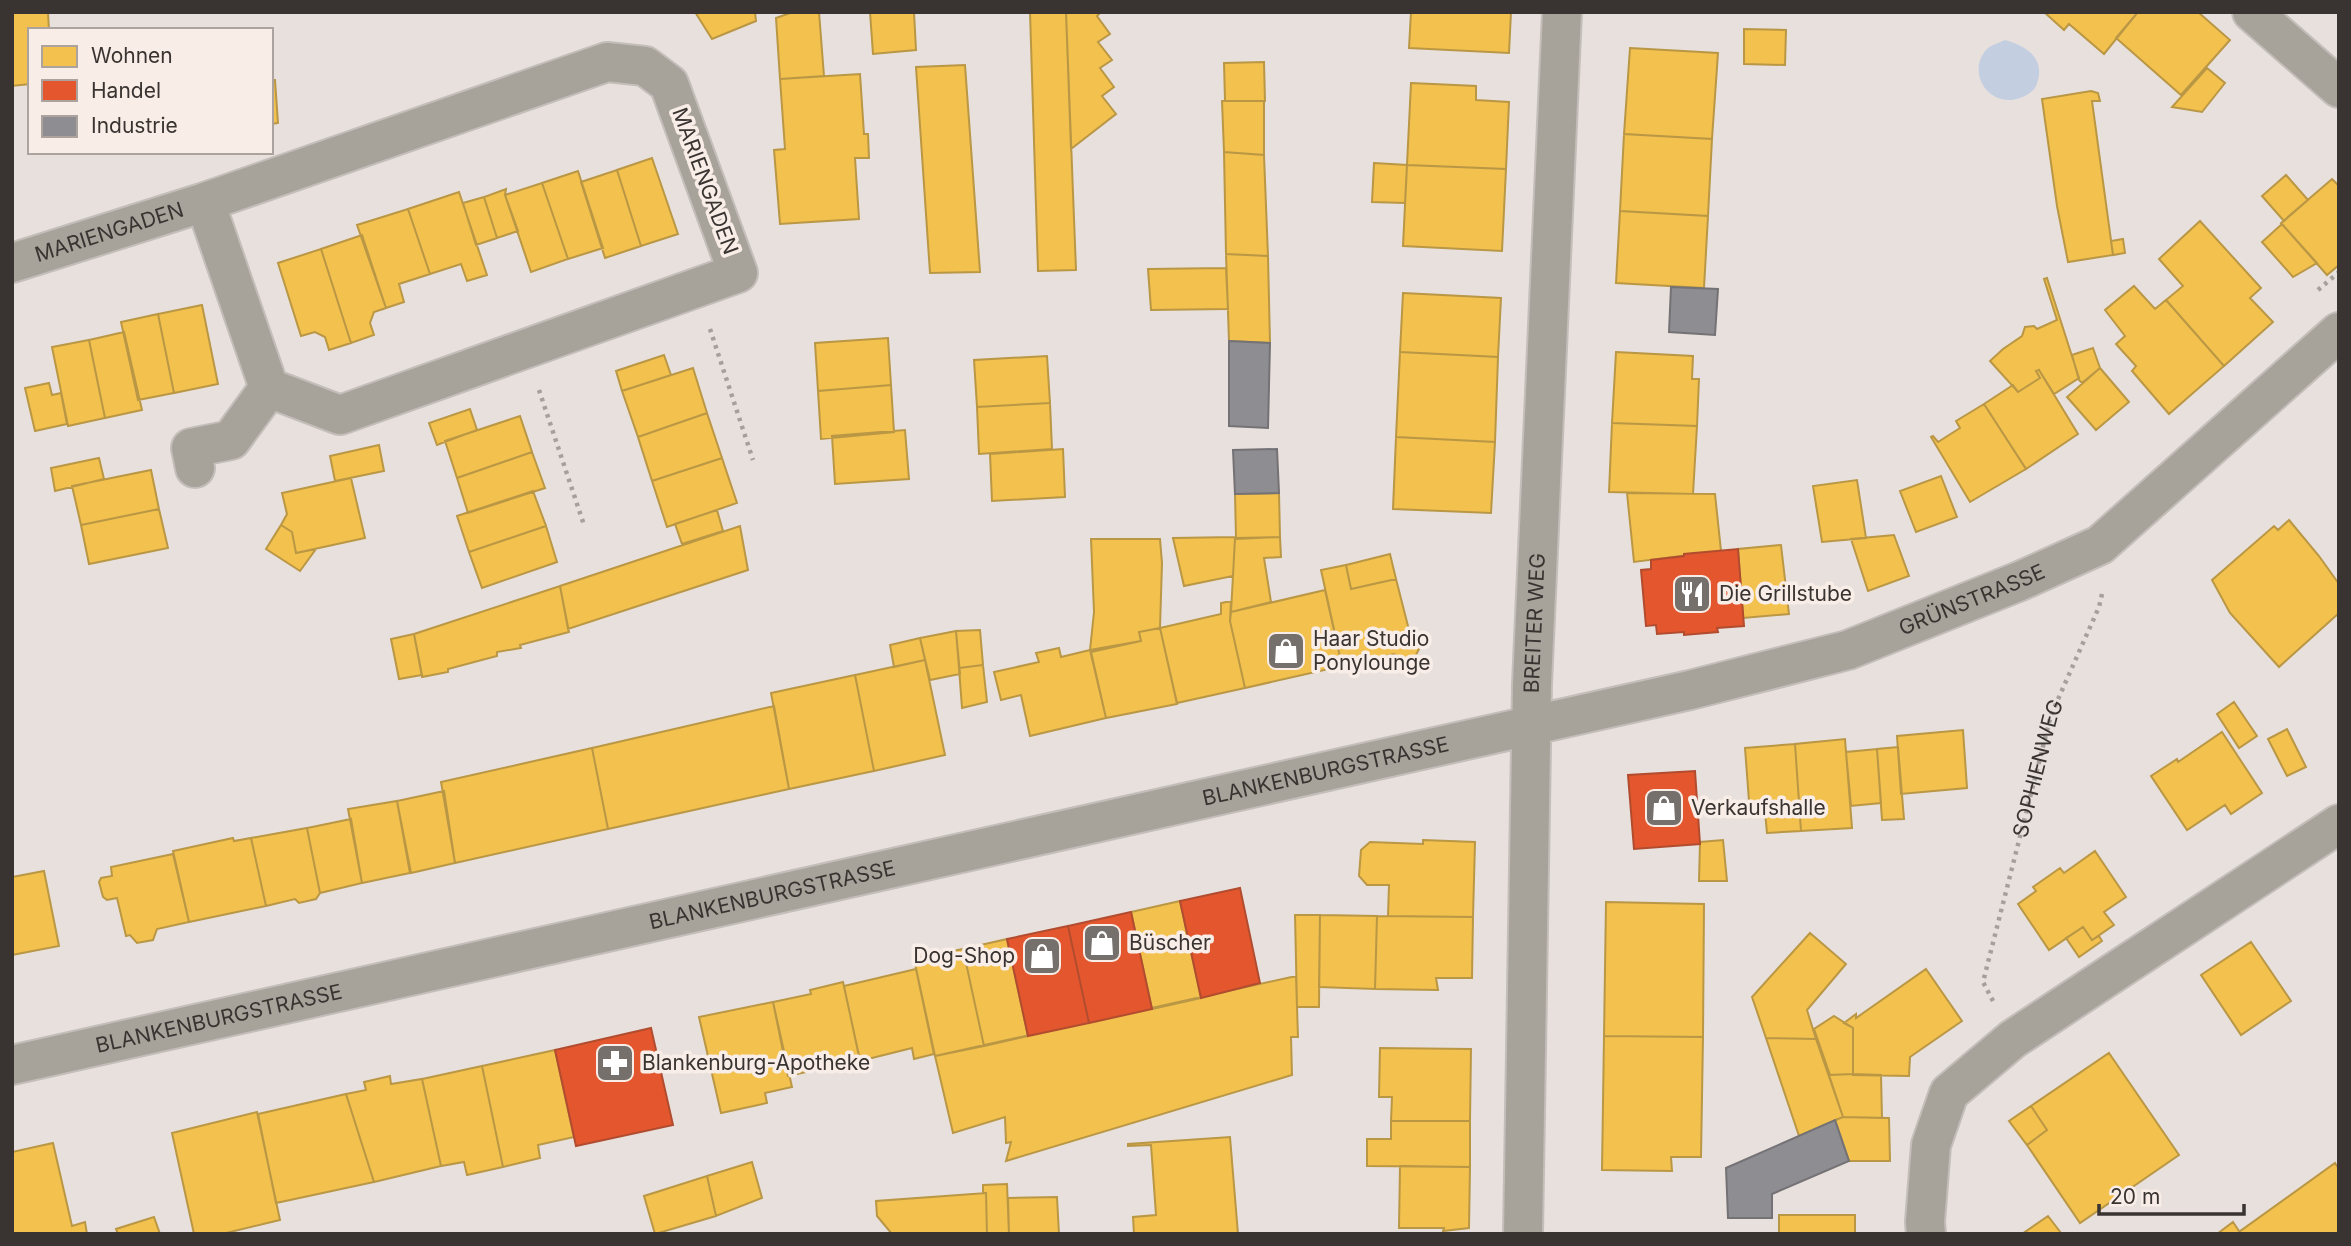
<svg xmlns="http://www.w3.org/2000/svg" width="2351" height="1246" font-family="Inter,sans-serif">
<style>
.water{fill:#c3cee1}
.homes{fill:#f2c14e;stroke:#ba9745;stroke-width:2}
.shops{fill:#e4572e;stroke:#b14c2f;stroke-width:2}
.industry{fill:#8d8d92;stroke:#747275;stroke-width:2}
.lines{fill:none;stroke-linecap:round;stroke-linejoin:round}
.minor-casing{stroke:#c4bebb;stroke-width:42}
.path{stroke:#a6a09b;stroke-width:4.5;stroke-dasharray:3.5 5;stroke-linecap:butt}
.minor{stroke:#a8a39a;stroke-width:38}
.labels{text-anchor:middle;stroke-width:7;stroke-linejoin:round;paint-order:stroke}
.street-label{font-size:21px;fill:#393431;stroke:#f9ede7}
.poi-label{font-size:21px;fill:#393431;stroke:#f9ede7;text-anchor:start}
</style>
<rect width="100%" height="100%" fill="#e8e0dd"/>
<!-- water -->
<path class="water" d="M2005,40C2027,46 2047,59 2036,86C2033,92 2026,96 2020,98C1990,109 1966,74 1986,50C1990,45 1999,43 2005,40Z"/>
<!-- homes -->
<path class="homes" d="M12,12H48L49,30H30V84L12,86Z
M695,12H755L756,21L712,39Z
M793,12H819L824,76L780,79L776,18Z
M870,12H914L916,50L873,54Z
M1030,12H1066L1076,270L1038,271Z
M1066,12H1101L1097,16L1110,34L1098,42L1112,60L1100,68L1114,87L1102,96L1116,114L1071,149Z
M1411,12H1511L1509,53L1409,48Z
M2044,12H2138L2104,54L2069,24L2064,30Z
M2138,12H2198L2230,40L2181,95L2116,38Z
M1744,29L1786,30L1785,65L1744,64Z
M1630,48L1718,53L1712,139L1624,134Z
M1264,62L1265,101H1225L1224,63Z
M965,65L980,272L930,273L916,67Z
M2207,68L2225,83L2202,112L2172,107Z
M860,74L864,134H868L869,158H855L859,219L780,224L774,150L785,149L780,79Z
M271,80H275L278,123L271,124Z
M1411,83L1476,86V100L1509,102L1506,169L1407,165Z
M2091,91L2098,93L2100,101H2092L2113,255L2068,262L2057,206L2042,99Z
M1222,101H1264V155L1224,152Z
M1624,134L1712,139L1708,216L1620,211Z
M1224,152L1264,155L1268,256L1226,254Z
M652,158L678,234L641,246L617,170Z
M1374,163L1407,165L1405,203L1372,202Z
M1407,165L1506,169L1502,251L1403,246Z
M617,170L641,246L605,258L581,182Z
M578,171L603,248L568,259L542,183Z
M2286,175L2308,200L2284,221L2262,196Z
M2332,179L2339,186V265L2327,275L2281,223Z
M542,183L568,259L531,272L505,195Z
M506,189L505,195L518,231L497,238L484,197Z
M459,192L487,275L467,281L461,264L430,274L408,209Z
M484,197L497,238L476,245L463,203Z
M408,209L430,274L399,284L404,302L386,308L357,225Z
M1620,211L1708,216L1704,288L1616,283Z
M2200,221L2261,288L2250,298L2273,322L2224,366L2166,300L2183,286L2159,259Z
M2282,224L2317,263L2293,277L2262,242Z
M362,235L386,308L374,312L370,323L374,335L351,343L321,249Z
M2123,239L2125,253L2113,255L2111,241Z
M321,249L351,343L329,350L325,337L315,332L301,336L278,263Z
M1226,254L1268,256L1270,343L1229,341Z
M1226,268L1228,309L1151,310L1148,269Z
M2047,278L2079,378L2054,394L2039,370L2036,371L2040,378L2018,392L1990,361L2003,349L2022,336L2025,327L2034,326L2037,329L2057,320L2044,279Z
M2134,286L2155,309L2166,300L2224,366L2169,414L2132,371L2136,366L2116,344L2125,336L2105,310Z
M1403,293L1501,298L1498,357L1400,352Z
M202,305L218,384L174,393L158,314Z
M158,314L174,393L138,400L121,322Z
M124,332L142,410L105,418L89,340Z
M888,338L891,385L818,391L815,343Z
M89,340L105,418L68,426L52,347Z
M2093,348L2100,368L2082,383L2079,380L2072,355Z
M1400,352L1498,357L1495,442L1396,437Z
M1616,352L1693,356L1692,379H1699L1697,426L1612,423Z
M664,355L671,375L622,391L616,371Z
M1047,356L1050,403L977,407L974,360Z
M693,368L707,413L638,437L622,391Z
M2100,368L2129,402L2096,430L2067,397Z
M2039,370L2078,434L2026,469L1984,404L2013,385L2018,392L2040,378L2036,371Z
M49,383L52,395L61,393L67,424L35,431L25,388Z
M891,385L894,432L821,439L818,391Z
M1050,403L1052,449L979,454L977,407Z
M1984,404L2026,469L1970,502L1931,437L1933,436L1938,442L1960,428L1956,421Z
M470,409L477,430L437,445L429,423Z
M707,413L722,458L652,481L638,437Z
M520,416L532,452L457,478L445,441Z
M1612,423L1697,426L1693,494L1609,492Z
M905,430L909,479L835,484L832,436Z
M1396,437L1495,442L1491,513L1393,509Z
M379,445L384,471L335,481L330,456Z
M1063,449L1065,497L992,501L990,454Z
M532,452L545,488L468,513L457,478Z
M99,458L104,479L55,491L51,468Z
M722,458L737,503L667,527L652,481Z
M151,470L159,509L81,525L72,486Z
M1941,476L1957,517L1916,532L1900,491Z
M351,478L365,538L296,553L292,532L281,525L287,514L282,493Z
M1857,480L1866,538L1822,542L1813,486Z
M533,491L546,526L469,552L457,516Z
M1279,493L1280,537L1236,538L1235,494Z
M1627,493L1715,494L1721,551L1634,562Z
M159,509L168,548L89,564L81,525Z
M717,510L723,531L682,544L675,524Z
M2289,520L2319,556L2339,584V613L2279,667L2230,613L2212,580L2274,526L2278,530Z
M281,525L292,532L296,553L316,549L300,571L266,549Z
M546,526L557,562L482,588L469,552Z
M740,526L748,570L568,629L560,586Z
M1894,535L1909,576L1868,591L1851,539Z
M1235,537L1233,576L1184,586L1173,538Z
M1280,537L1281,557L1264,558L1271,602L1231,612L1235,539Z
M1091,539H1160L1162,563L1160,628L1139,632L1141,641L1090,650L1094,612Z
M1781,545L1789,614L1743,618L1738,549Z
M1390,554L1396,579L1351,589L1346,565Z
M1346,565L1351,589L1396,579L1409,630L1418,636L1420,647L1415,657L1404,660L1394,654L1342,666L1321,570Z
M560,586L569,632L520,645L521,648L497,652V656L448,669V672L422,677L414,634Z
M1325,590L1342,666L1245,688L1230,621L1231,612Z
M1231,601L1230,621L1245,688L1177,703L1160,628L1221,614V603Z
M1160,628L1177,704L1106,718L1091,652L1141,641L1139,632Z
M980,630L983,665L959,668L956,631Z
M956,631L960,674L930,680L920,638Z
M414,634L422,675L399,679L391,639Z
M920,638L925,660L894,667L890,645Z
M1059,648L1061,657L1090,650L1106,718L1030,736L1021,695L1001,700L994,672L1039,662L1036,653Z
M925,660L945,755L874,771L855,675Z
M983,665L987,702L962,708L959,668Z
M855,675L874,771L789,789L771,693Z
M2234,702L2257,736L2239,748L2217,714Z
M774,706L789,789L608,829L592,748Z
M2287,729L2306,767L2287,776L2268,739Z
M1963,730L1967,788L1901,794L1897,736Z
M2222,732L2262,793L2231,814L2225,805L2187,830L2151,776L2177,759L2178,762Z
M1845,739L1852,828L1801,831L1795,744Z
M1795,744L1801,831L1767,833L1765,812L1750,814L1745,748Z
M1898,747L1904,819L1882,820L1877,749Z
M592,748L608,829L455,863L441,782Z
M1877,749L1881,803L1851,806L1846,752Z
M444,791L455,863L411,873L397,801Z
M397,801L410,873L362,883L348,809Z
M351,819L362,883L320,893L307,828Z
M307,828L320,893L316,899L299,903L295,899L266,906L251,838Z
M233,838L234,841L251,838L266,906L189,922L173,851Z
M1423,840L1475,842L1473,917L1388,916L1389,885H1367L1359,876L1361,850L1370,842L1423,844Z
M1723,840L1727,881H1699L1700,842Z
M2095,851L2126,897L2104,912L2114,925L2092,940L2083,927L2049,950L2018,904L2036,891L2033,887L2060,868L2064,873Z
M173,854L189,922L157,929L153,940L137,943L130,935L126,936L117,898L107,900L103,897L99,882L101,878L112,876L111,867Z
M44,871L59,946L12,955V877Z
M1180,901L1201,998L1152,1009L1131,912Z
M1606,902L1704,904L1703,1037L1604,1036Z
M1295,915H1320L1319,1007H1297Z
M1320,915L1377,916L1375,989L1319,987Z
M1377,916L1473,917L1472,978H1436L1438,990L1375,989Z
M2083,927L2092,940L2099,936L2102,941L2079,957L2066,938Z
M1810,933L1846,964L1807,1010L1816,1039L1766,1038L1752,997Z
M1007,939L1028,1036L984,1046L963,949Z
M2251,942L2291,1001L2241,1035L2201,975Z
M963,949L984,1046L935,1056L914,959Z
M916,969L934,1054L914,1059L912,1048L860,1061L844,986Z
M1926,969L1962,1021L1910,1057L1909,1076L1853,1075V1028L1844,1023L1856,1014V1018Z
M1296,976L1298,1037H1291L1292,1075L1006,1161L1011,1142L1006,1143L1005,1117L953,1133L935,1056Z
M843,982L860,1060L788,1076L773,1002L811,994L810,990Z
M773,1002L792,1087L765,1093L767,1103L721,1113L699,1017Z
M1834,1016L1853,1028V1074L1830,1075L1814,1029Z
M1604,1036L1703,1037L1701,1157H1671L1672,1171L1602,1170Z
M1766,1038L1816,1039L1843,1117L1799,1136Z
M1380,1048L1471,1049L1470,1121H1391L1392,1097H1379Z
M555,1050L574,1137L538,1145L540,1158L503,1167L482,1066Z
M2109,1053L2179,1155L2080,1223L2027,1145L2047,1130L2031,1106Z
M482,1066L503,1167L467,1175L464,1162L441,1166L422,1079Z
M1853,1074L1881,1075L1882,1118L1843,1117L1829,1075Z
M390,1076L391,1084L422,1079L441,1166L374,1182L346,1094L366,1090L364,1082Z
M346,1094L374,1182L276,1203L258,1114Z
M2031,1106L2047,1130L2027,1145L2009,1121Z
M257,1112L280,1220L222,1234H194L172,1133Z
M1843,1117L1889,1118L1890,1161H1849L1835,1120Z
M1391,1121H1470V1167L1367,1166V1139H1391Z
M1230,1137L1238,1234H1134L1133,1217L1156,1215L1151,1145L1128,1146V1144Z
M53,1143L72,1226L85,1222L87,1234H12V1152Z
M752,1162L762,1198L716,1216L707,1176Z
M2335,1163L2339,1169V1234H2241L2239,1232Z
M1400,1166L1470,1167L1469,1228L1443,1231L1444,1228H1399Z
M707,1176L716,1216L655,1234L644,1196Z
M1007,1184L1009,1234H987L986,1193H983V1185Z
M986,1193L987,1234H892L877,1216L876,1201Z
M1057,1197L1059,1234H1009L1008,1198Z
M1779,1215H1855V1234H1779Z
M2048,1216L2061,1233L2022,1234Z
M154,1217L160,1234H118L116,1229Z
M2233,1222L2241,1234H2217Z"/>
<!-- shops -->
<path class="shops" d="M1738,549L1744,626L1717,628L1718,632L1684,635V632L1657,634L1656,625L1646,626L1641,570L1651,569V560L1684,556V554Z
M1695,771L1700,844L1634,849L1628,775Z
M1240,888L1260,983L1201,998L1180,901Z
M1131,912L1152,1009L1089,1023L1068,926Z
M1068,926L1089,1023L1028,1036L1007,939Z
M651,1028L673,1125L576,1146L555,1050Z"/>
<!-- industry -->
<path class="industry" d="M1671,287L1718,289L1715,335L1669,332Z
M1229,341L1270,343L1268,428L1229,426Z
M1277,449L1279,493L1235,494L1233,450Z
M1835,1120L1849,1161L1772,1194V1218H1728L1726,1168Z"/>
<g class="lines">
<defs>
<g id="minor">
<path d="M2252,12L2339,88"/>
<path id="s2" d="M12,263L205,202L269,388L340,415L738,273L669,84L645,66L607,62L205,202"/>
<path d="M195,468L191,448L231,440L269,388"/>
<path id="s3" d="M12,1065L1690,690L1848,650L2020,581L2100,545L2339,332"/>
<path id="s4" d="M1523,1234L1532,684L1562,12"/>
<path d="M1926,1234L1925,1222L1931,1145L1949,1093L2013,1039L2339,824"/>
</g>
</defs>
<!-- minor casing -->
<use href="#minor" class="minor-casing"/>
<!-- path -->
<g class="path">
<path d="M2318,290L2339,272"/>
<path d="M710,329L753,460"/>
<path d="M539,390L584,525"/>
<path id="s1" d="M1993,1001L1983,982L2051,715L2099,607L2102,594"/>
</g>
<!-- minor -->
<use href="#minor" class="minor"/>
</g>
<!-- icons -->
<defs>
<symbol id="restaurant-square" viewBox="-11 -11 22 22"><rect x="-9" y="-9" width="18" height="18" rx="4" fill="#76706d" stroke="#f9ede7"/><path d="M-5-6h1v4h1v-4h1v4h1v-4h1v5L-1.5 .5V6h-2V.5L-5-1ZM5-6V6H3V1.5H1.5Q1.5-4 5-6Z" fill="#fff"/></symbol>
<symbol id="shop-square" viewBox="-11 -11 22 22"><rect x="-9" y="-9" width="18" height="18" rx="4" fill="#76706d" stroke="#f9ede7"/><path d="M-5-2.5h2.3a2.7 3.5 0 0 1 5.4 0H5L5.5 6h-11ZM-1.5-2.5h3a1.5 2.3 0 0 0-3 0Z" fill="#fff"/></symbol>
<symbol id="pharmacy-square" viewBox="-11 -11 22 22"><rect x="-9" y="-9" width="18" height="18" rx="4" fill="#76706d" stroke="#f9ede7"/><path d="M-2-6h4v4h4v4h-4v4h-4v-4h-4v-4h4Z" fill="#fff"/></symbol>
</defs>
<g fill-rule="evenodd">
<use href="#restaurant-square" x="1670" y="572" width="44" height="44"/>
<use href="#shop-square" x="1264" y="629" width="44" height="44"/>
<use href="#shop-square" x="1642" y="786" width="44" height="44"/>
<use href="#shop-square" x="1080" y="921" width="44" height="44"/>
<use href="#shop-square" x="1020" y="934" width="44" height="44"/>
<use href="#pharmacy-square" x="593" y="1041" width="44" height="44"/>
</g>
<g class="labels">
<!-- street labels -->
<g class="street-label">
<text transform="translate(705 181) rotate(70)" y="7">MARIENGADEN</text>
<text dy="7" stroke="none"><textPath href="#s2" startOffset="102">MARIENGADEN</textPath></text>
<text dy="7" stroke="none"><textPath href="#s3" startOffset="2016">GRÜNSTRASSE</textPath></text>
<text dy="7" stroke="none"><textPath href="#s4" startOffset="611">BREITER WEG</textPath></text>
<text dy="7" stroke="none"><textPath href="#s1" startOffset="242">SOPHIENWEG</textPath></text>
<text dy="7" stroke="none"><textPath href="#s3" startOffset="1346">BLANKENBURGSTRASSE</textPath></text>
<text dy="7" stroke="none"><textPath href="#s3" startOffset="779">BLANKENBURGSTRASSE</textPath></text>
<text dy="7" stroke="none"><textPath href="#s3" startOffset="212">BLANKENBURGSTRASSE</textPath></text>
</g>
<!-- poi labels -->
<g class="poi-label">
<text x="1719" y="601">Die Grillstube</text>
<text x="1313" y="646">Haar Studio<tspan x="1313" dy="24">Ponylounge</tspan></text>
<text x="1691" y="815">Verkaufshalle</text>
<text x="1129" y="950">Büscher</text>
<text x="1015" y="963" text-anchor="end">Dog-Shop</text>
<text x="642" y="1070">Blankenburg-Apotheke</text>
</g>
</g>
<!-- border -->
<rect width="2351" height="1246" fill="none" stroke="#393431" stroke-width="28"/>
<!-- legend -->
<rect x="28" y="28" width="245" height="126" fill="#f9ede7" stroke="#aca39e" stroke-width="2"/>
<rect x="42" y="46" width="35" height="21" fill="#f2c14e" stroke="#aca39e" stroke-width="2"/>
<text x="91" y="63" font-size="21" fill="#393431">Wohnen</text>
<rect x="42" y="80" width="35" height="21" fill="#e4572e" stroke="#aca39e" stroke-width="2"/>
<text x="91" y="98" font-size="21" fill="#393431">Handel</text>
<rect x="42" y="116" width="35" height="21" fill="#8d8d92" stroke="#aca39e" stroke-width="2"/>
<text x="91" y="133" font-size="21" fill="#393431">Industrie</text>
<!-- scale -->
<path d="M2099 1204v10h145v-10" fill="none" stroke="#393431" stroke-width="3.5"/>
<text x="2110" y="1204" font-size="21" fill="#393431" stroke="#f9ede7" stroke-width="5" paint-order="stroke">20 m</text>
</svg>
